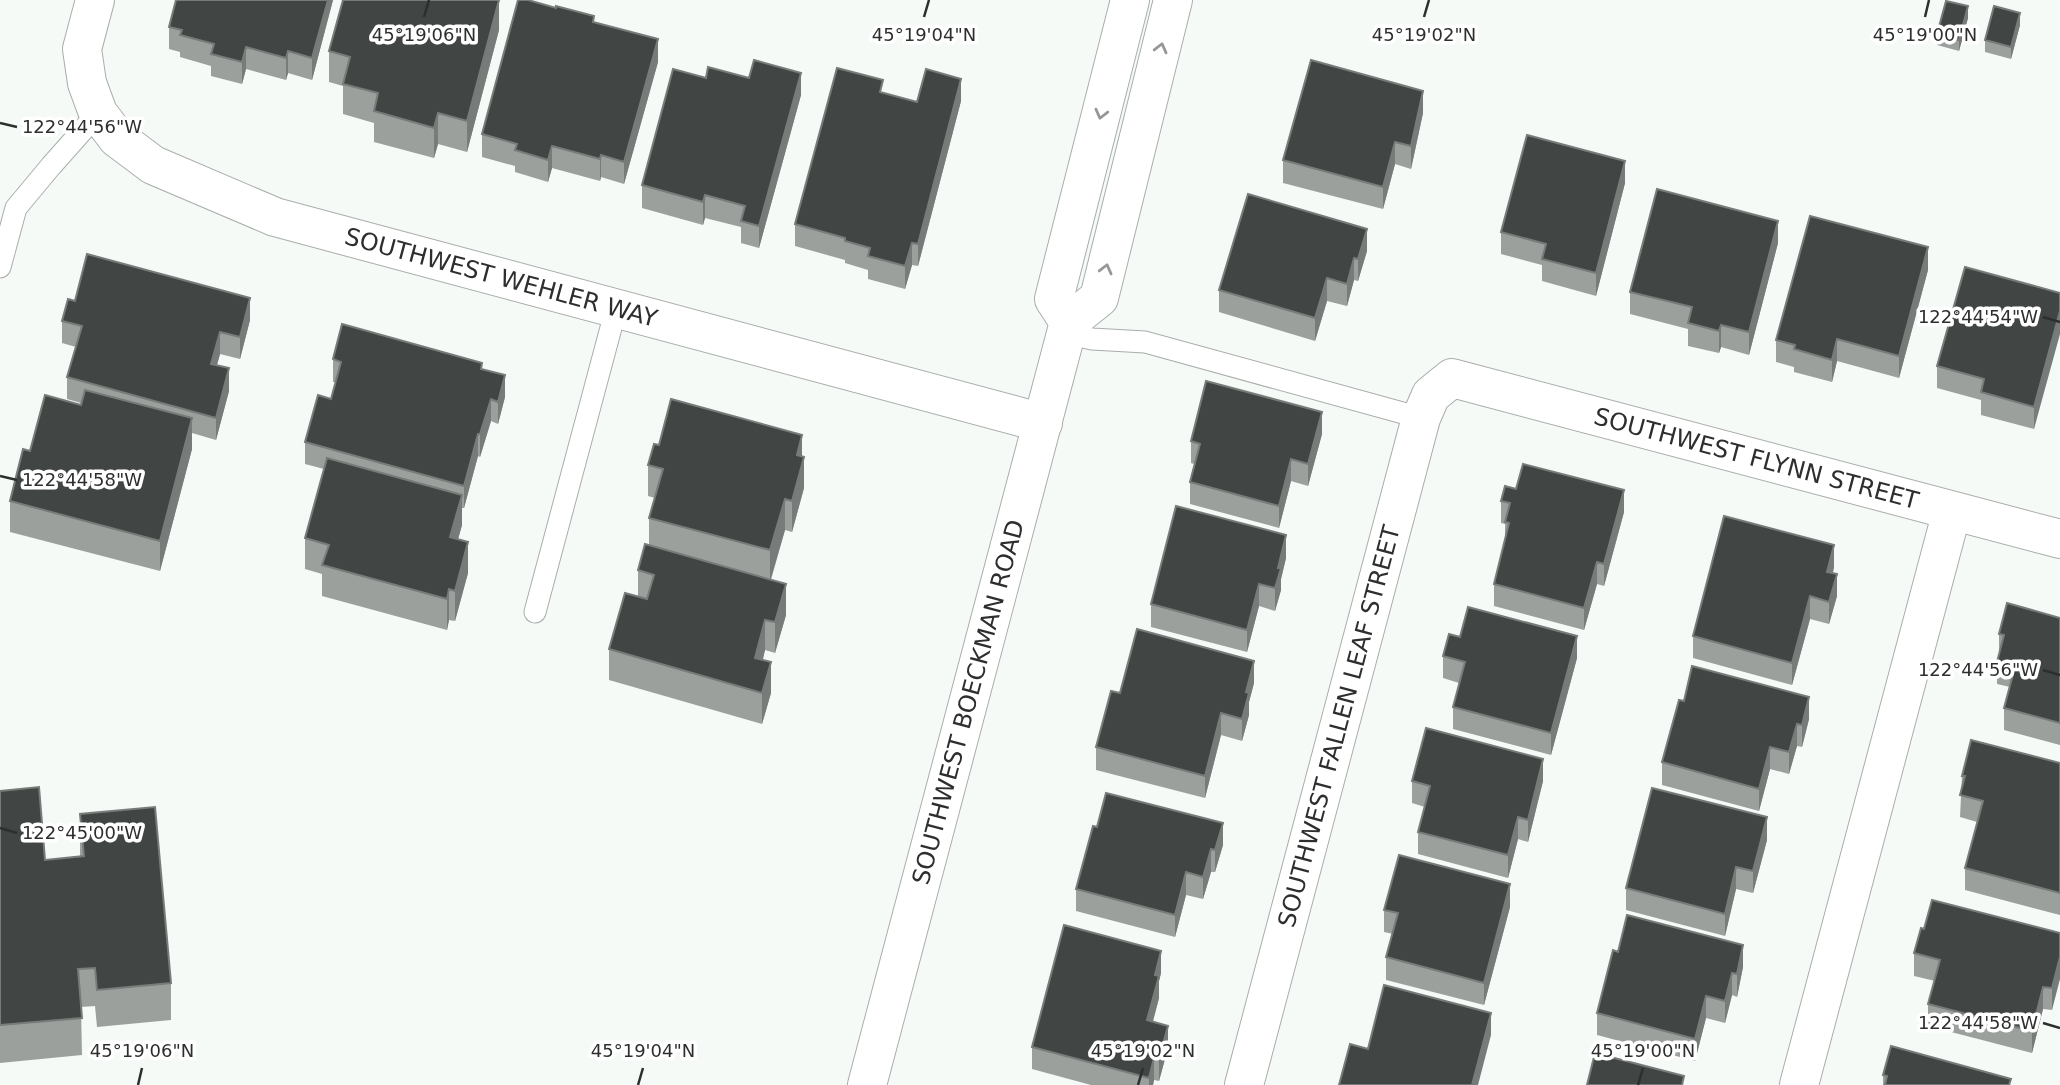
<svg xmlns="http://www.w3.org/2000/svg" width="2060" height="1085" font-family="'DejaVu Sans',sans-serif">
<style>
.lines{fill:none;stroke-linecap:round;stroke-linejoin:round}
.service-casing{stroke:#a9aeab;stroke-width:23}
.minor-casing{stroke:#a9aeab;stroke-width:40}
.secondary-casing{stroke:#a9aeab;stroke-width:40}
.service{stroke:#fff;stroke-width:21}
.minor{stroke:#fff;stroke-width:38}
.secondary{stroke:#fff;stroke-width:38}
.wall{fill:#9ba09d}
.shaded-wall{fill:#777b79}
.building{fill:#414543;stroke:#777b79;stroke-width:2}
.oneway{stroke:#969796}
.ticks{fill:none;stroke:#2d2f2e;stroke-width:2.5}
.labels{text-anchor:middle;stroke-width:7;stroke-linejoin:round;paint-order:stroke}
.street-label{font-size:24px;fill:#2d2f2e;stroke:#fff}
.ticks-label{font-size:18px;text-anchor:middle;fill:#2d2f2e;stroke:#fff;stroke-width:7;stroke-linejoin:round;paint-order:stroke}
</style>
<rect width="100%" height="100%" fill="#f5faf7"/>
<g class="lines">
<defs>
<path id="service" d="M0,267L16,208L51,166L98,113
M1066,333L1092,339L1145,342L1421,418
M535,612L616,309"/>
<g id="minor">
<path id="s1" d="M95,0L82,49L87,83L98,113L117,138L153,165L275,217L1043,423"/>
<path id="s2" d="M1244,1085L1421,418L1431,395L1452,378L2060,539"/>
<path d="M1799,1085L1952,511"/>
</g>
<g id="secondary">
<path d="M1069,322L1054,299L1130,0"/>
<path id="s3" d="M867,1085L1069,322L1099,298L1173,0"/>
</g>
</defs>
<!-- service casing -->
<use href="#service" class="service-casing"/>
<!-- minor casing -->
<use href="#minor" class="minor-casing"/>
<!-- secondary casing -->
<use href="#secondary" class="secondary-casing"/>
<!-- service -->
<use href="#service" class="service"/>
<!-- minor -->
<use href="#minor" class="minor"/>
<!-- secondary -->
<use href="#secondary" class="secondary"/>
</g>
<!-- wall -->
<path class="wall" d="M333,0L312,80L288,73L286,80L246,69L242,84L211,76V66L180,57V52L169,49V27Z
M1968,18L1959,51L1937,45V34Z
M594,22L658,62L624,184L601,177L600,181L552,168L548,182L515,172V166L482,157V134Z
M2020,25L2011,59L1985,52V40Z
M499,30L467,152L438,144L434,158L374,142V123L343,114V86L329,82V51Z
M706,78L801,95L759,248L741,243V227L705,218L703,225L642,208V185Z
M883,93L917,102L961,101L918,266L912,265L905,289L868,279V270L845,263V260L795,246V224Z
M1423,113L1411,169L1395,164L1383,209L1283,183V160Z
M1625,183L1596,296L1542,281V265L1501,254V232Z
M1778,243L1749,355L1721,347L1719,353L1688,346V329L1630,314V292Z
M1367,251L1358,281L1354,280L1347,306L1327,301L1315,341L1219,312V290Z
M1928,270L1899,378L1837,361L1832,382L1794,372V367L1776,362V340Z
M2060,293L2034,429L1981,415V400L1937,388V366Z
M75,301L250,320L240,359L220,354L217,365L229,391L216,440L192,433V449L160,571L10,532V501L30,451L81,405V403L67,399V377L76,347L62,343V321Z
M333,359L482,369L505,397L498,424L491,421L480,457L478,456L464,508H462V525L458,539L468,573L455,621L449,620L447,630L322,596V574L305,569V538L324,469L305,464V442L331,399L336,382H333Z
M1322,434L1308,486L1291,481L1279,528L1190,504V482L1194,464L1191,463V441Z
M659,445L802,457L804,488L792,532L785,530L771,580L786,615L775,653L765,650L763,660L771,693L762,724L609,680V649L638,597V570L649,545V518L655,498L648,496V465Z
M1501,501L1624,512L1604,586L1597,584L1584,630L1494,606V584L1505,539V524L1501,523Z
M1286,558L1281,579V590L1275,611L1259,606L1247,652L1151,627V604Z
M1834,567L1833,574L1837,596L1829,624L1810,619L1792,685L1693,658V636Z
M2060,618V745L2004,730V708L2010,687L1997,684V662L1999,654V634Z
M1460,637L1577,658L1551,755L1453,729V707L1459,683L1443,678V656Z
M1254,683L1249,702V715L1242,741L1221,735L1205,798L1096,770V747L1120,693Z
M1684,701L1809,719L1802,747L1797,746L1789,774L1770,769L1759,811L1662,785V762Z
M2060,763V915L1965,890V868L1977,822L1960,817L1962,776Z
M1412,781H1543L1528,842L1518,839L1508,878L1418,854V832L1425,807L1412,803Z
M0,791L45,860L80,856V814L171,983V1020L97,1027L95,1006L81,1007L82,1055L0,1063Z
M1767,840L1753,893L1736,889L1725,936L1626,910V888Z
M1223,845L1215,872H1211L1203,899L1186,895L1175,937L1076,911V889Z
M1510,907L1484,1005L1386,980V957L1393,934L1384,932V910Z
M1924,929L2060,933L2052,1010L2043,1009L2032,1053L1928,1026V1004L1935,981L1914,976V953Z
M1618,952L1743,967L1737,997L1732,995L1725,1023L1706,1018L1695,1061L1597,1035V1013Z
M1161,973L1159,981V998L1153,1022L1168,1048L1159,1081L1154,1080L1153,1085H1091L1032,1069V1047Z
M1883,1075L2011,1085H1883Z"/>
<!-- shaded-wall -->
<path class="shaded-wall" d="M328,0H333L312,80V58Z
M499,0V30L467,152V121Z
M1968,6V18L1959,51V40Z
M2020,13V25L2011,59V47Z
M658,39V62L624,184V162Z
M246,47V69L242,84V62Z
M288,51V73L286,80V58Z
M801,73V95L759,248V226Z
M961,79V101L918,266V244Z
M1423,91V113L1411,169V146Z
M438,113V144L434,158V128Z
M1395,142V164L1383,209V187Z
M552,146V168L548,182V160Z
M601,155V177L600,181V159Z
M1625,161V183L1596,296V273Z
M705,195V218L703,225V202Z
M1778,221V243L1749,355V332Z
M1367,229V251L1358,281V259Z
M912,243V265L905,289V266Z
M1928,247V270L1899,378V356Z
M1354,258V280L1347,306V284Z
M1327,278V301L1315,341V318Z
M250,298V320L240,359V337Z
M2060,311V334L2034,429V407Z
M1721,325V347L1719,353V331Z
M220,332V354L211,386V364Z
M1837,339V361L1832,382V360Z
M229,368V391L216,440V418Z
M505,375V397L498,424V402Z
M491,399V421L480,457V434Z
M1322,412V434L1308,486V464Z
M192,418V449L160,571V541Z
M478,434V456L464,508V486Z
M802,435V465L804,457V488L792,532V501L797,455Z
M1291,459V481L1279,528V506Z
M1624,490V512L1604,586V564Z
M462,495V525L450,568V537Z
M785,499V530L770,581V550Z
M1286,535V558L1281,579V590L1275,611V588L1278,568Z
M468,542V573L455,621V591Z
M1834,545V567L1827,595V572Z
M1597,562V584L1584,630V608Z
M1837,574V596L1829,624V602Z
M786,584V615L775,653V622Z
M1259,584V606L1247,652V630Z
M449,589V620L447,630V599Z
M1810,596V619L1792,685V663Z
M765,620V650L755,688V658Z
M1577,636V658L1551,755V733Z
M1254,661V683L1249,702V715L1242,741V719L1246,692Z
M771,662V693L762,724V693Z
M1809,697V719L1802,747V725Z
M1221,713V735L1205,798V776Z
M1797,724V746L1789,774V752Z
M1770,747V769L1759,811V789Z
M1543,759V781L1528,842V820Z
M1518,817V839L1508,878V855Z
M1767,817V840L1753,893V871Z
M1223,823V845L1215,872V850Z
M1211,849V872L1203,899V877Z
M1736,867V889L1725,936V914Z
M1186,872V895L1175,937V915Z
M1510,884V907L1484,1005V983Z
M1743,945V967L1737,997V974Z
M1161,951V973L1159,981V998L1147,1042V1020L1155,975Z
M2060,957V979L2052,1010V988Z
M1732,973V995L1725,1023V1001Z
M2043,987V1009L2032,1053V1031Z
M1706,996V1018L1695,1061V1039Z
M1491,1013V1035L1478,1085H1472Z
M1168,1026V1048L1159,1081V1059Z
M1154,1058V1080L1153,1085H1149V1078Z"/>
<!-- building -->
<path class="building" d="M176,0H328L312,58L288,51L286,58L246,47L242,62L211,54L214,44L180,35L182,30L169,27Z
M343,0H499L467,121L438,113L434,128L374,111L378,93L343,84L350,57L329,51Z
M518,0H528L556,8V6L594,16L593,22L658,39L624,162L601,155L600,159L552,146L548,160L515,150L517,144L482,134Z
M1946,1L1968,6L1959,40L1937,34Z
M1994,6L2020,13L2011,47L1985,40Z
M754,60L801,73L759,226L741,221L745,206L705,195L703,202L642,185L673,69L706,78L708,67L749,78Z
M1311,60L1423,91L1411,146L1395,142L1383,187L1283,160Z
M837,68L883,80L880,92L917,102L926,69L961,79L918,244L912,243L905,266L868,256L870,248L845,241V238L795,224Z
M1527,135L1625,161L1596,273L1542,259L1546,244L1501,232Z
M1657,189L1778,221L1749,332L1721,325L1719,331L1688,323L1692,307L1630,292Z
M1248,194L1367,229L1358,259L1354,258L1347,284L1327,278L1315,318L1219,290Z
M1810,216L1928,247L1899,356L1837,339L1832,360L1794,349L1795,345L1776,340Z
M87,254L250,298L240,337L220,332L211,364L229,368L216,418L67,377L82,326L62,321L68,299L75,301Z
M1965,267L2060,293V311L2034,407L1981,392L1984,379L1937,366Z
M342,324L482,363L481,369L505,375L498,402L491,399L480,434H478L464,486L305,442L318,395L331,399L341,362L333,359Z
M1206,381L1322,412L1308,464L1291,459L1279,506L1190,482L1200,444L1191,441Z
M85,390L192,418L160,541L10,501L23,449L30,451L45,395L81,405Z
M671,399L802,435L797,455L804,457L792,501L785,499L770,550L649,518L663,469L648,465L654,444L659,445Z
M327,458L462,495L450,537L468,542L455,591L449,589L447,599L322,565L329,545L305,538Z
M1523,464L1624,490L1604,564L1597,562L1584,608L1494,584L1509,523L1505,522L1510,503L1501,501L1505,486L1516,489Z
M1176,506L1286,535L1278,568H1281L1275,588L1259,584L1247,630L1151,604Z
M1724,516L1834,545L1827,572L1837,574L1829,602L1810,596L1792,663L1693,636Z
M645,544L786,584L775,622L765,620L755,658L771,662L762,693L609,649L625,593L647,599L654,575L638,570Z
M2007,603L2060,618V723L2004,708L2015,667L1997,662L2004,635L1999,634Z
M1468,607L1577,636L1551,733L1453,707L1465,662L1443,656L1449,634L1460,637Z
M1137,629L1254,661L1246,692L1249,693L1242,719L1221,713L1205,776L1096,747L1111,691L1120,693Z
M1692,666L1809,697L1802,725L1797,724L1789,752L1770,747L1759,789L1662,762L1679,700L1684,701Z
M1426,728L1543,759L1528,820L1518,817L1508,855L1418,832L1430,786L1412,781Z
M1971,740L2060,763V893L1965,868L1983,801L1960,795L1965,776H1962Z
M39,787L45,860L84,856L80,814L155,807L171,983L97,990L95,968L78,969L82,1018L0,1025V791Z
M1652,788L1767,817L1753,871L1736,867L1725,914L1626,888Z
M1106,793L1223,823L1215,850L1211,849L1203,877L1186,872L1175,915L1076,889L1093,826L1097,827Z
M1399,855L1510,884L1484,983L1386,957L1398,913L1384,910Z
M1932,900L2060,933V957L2052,988L2043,987L2032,1031L1928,1004L1940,960L1914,953L1921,928L1924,929Z
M1627,915L1743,945L1737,974L1732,973L1725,1001L1706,996L1695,1039L1597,1013L1613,950L1618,952Z
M1064,925L1161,951L1155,975L1159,976L1147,1020L1168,1026L1159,1059L1154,1058L1149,1078L1032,1047Z
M1384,985L1491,1013L1472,1085H1339L1350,1044L1368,1049Z
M1891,1046L2011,1079L2009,1085H1885L1887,1076L1883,1075Z
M1595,1053L1684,1076L1682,1085H1587Z"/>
<!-- one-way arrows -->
<defs><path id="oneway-chevron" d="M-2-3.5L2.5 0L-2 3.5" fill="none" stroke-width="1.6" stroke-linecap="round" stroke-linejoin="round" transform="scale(1.75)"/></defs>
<g class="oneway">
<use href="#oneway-chevron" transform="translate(1161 48) rotate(-76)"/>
<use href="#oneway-chevron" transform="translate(1101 114) rotate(104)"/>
<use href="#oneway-chevron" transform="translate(1106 269) rotate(-76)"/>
</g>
<!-- ticks -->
<path class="ticks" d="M424,17L429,0M924,17L929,0M1424,17L1429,0M1925,17L1929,0M0,123L17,127M2043,317L2060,322M0,476L17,480M2043,670L2060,675M0,828L17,833M2043,1023L2060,1028M138,1085L142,1068M638,1085L643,1068M1138,1085L1143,1068M1638,1085L1643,1068"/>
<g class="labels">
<!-- street labels -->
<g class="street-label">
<text dy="8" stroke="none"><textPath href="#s1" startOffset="560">SOUTHWEST WEHLER WAY</textPath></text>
<text dy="8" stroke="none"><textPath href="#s2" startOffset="1057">SOUTHWEST FLYNN STREET</textPath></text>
<text dy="8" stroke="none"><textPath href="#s3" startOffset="396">SOUTHWEST BOECKMAN ROAD</textPath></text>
<text dy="8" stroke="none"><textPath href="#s2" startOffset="371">SOUTHWEST FALLEN LEAF STREET</textPath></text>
</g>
</g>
<g class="ticks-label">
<text x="424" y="41">45°19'06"N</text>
<text x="924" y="41">45°19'04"N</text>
<text x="1424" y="41">45°19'02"N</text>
<text x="1925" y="41">45°19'00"N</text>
<text x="82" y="133">122°44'56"W</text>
<text x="1978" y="323">122°44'54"W</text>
<text x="82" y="486">122°44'58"W</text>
<text x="1978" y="676">122°44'56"W</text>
<text x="82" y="839">122°45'00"W</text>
<text x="1978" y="1029">122°44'58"W</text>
<text x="142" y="1057">45°19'06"N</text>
<text x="643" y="1057">45°19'04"N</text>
<text x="1143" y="1057">45°19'02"N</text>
<text x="1643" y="1057">45°19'00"N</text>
</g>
</svg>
